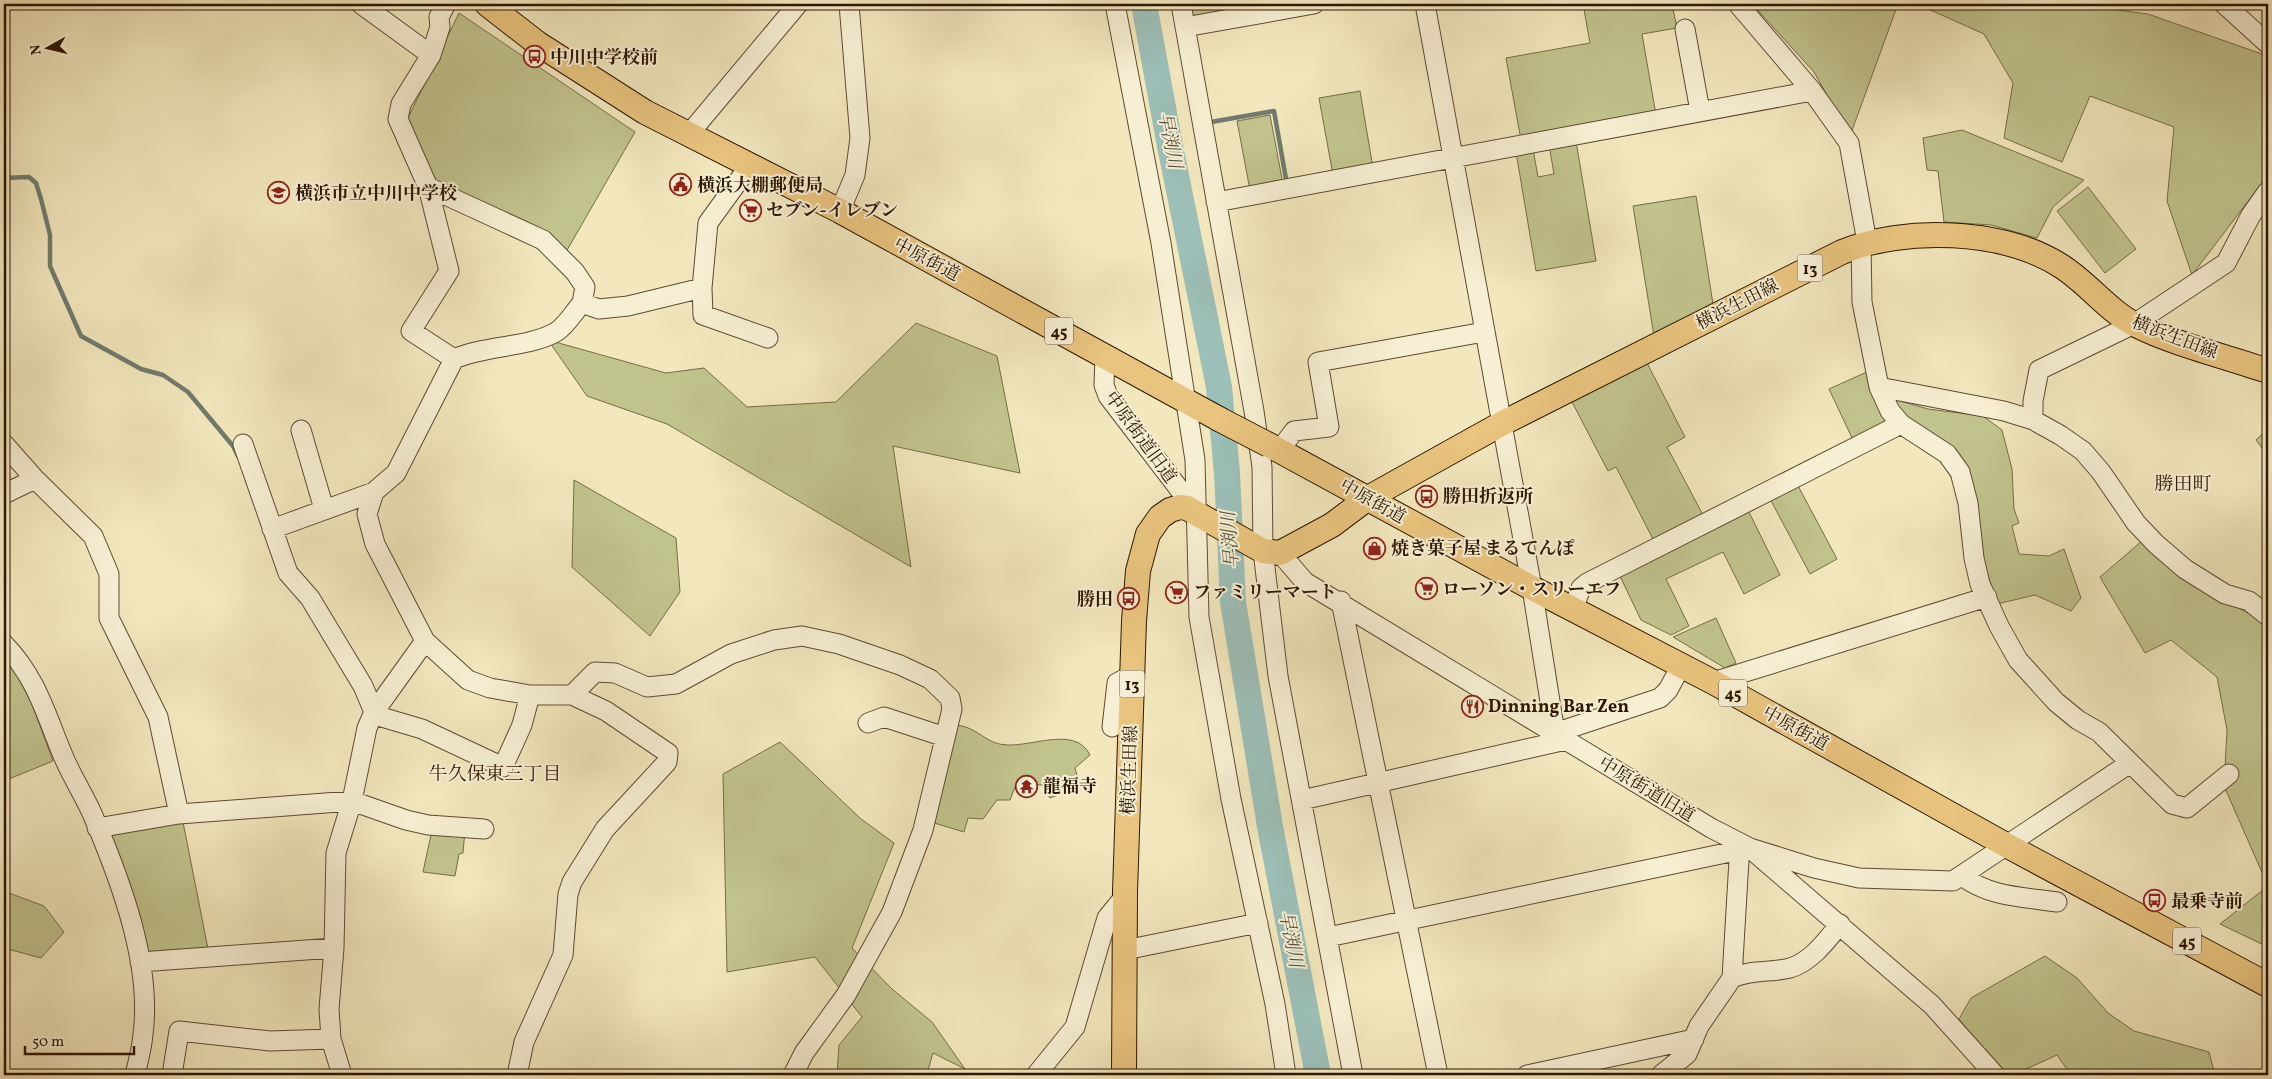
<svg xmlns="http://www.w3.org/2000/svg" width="2272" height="1079" font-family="Vollkorn,'Noto Serif JP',serif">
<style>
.green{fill:#c1c38d;stroke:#776c47}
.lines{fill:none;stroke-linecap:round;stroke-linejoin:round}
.stream{stroke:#707b6e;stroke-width:4.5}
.river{stroke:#9cbfb7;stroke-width:26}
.minor-casing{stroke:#5e4a30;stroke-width:21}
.major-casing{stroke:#2d1601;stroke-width:26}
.minor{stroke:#f7efd4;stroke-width:19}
.major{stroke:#e9c47e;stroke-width:24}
.major-bridge-casing{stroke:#2d1601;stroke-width:26;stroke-linecap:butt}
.major-bridge{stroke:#e9c47e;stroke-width:24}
.labels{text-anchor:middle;stroke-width:4;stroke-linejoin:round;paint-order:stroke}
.shield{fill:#f7efd4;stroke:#6a5740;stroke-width:1}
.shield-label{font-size:16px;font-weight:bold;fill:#2d1601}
.poi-label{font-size:18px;font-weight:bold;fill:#2d1601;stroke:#f7efd4;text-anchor:start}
.street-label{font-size:18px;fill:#2d1601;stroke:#f7efd4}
.water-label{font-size:19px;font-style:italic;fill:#545141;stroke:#f7efd4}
.neighbourhood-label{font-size:19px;fill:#2d1601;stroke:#f7efd4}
</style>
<rect width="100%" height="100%" fill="#f2e7bd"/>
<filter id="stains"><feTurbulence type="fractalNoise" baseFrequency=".004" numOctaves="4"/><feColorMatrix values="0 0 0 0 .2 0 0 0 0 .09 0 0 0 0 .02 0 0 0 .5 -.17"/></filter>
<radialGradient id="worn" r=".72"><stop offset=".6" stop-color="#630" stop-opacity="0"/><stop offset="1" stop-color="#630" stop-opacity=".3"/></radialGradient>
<!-- green -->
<path class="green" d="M1186,4H1257L1258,11L1189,23Z
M1583,4H1672L1677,28L1642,34L1656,115L1521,140L1506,58L1590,43Z
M1752,4H1898L1850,136L1814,72Z
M1917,4H2109L2110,9L2148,14L2262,54L2268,61V175L2192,275L2167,201L2174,127L2090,96L2062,162L2004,138L2013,83L1984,34Z
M459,13L635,132L566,252L429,182L406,122Z
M1360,91L1373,168L1333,175L1319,98Z
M1270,115L1283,184L1250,190L1237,121Z
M1962,130L2084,180L2053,207L2037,238L1991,225L1944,222L1938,171L1927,170L1923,138Z
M1576,141L1596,261L1536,271L1516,152L1533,149L1538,177L1554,174L1549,145Z
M2088,187L2136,249L2105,273L2057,211Z
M1696,196L1713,304L1654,336L1633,206Z
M916,323L997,356L1020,473L893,446L911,567L667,424L587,396L548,340L666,373L704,368L747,407L836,402Z
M1646,361L1685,437L1667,447L1703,515L1654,541L1616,467L1608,471L1571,400Z
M1869,371L1891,422L1854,442L1829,389Z
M1890,398L1928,409L1983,416L2002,430L2012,469L2014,509L2019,523L2012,526L2019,554L2049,556L2064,549L2081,598L2071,611L2035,595L1997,604L1977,540L1973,498L1901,415Z
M2268,429V456L2256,440Z
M574,480L676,538L680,592L650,636L572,567Z
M1796,482L1837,559L1810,574L1769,497Z
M1747,508L1780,575L1744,594L1723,552L1666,579L1689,626L1671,635L1641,620L1618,572Z
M2142,541L2199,586L2268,624V947L2220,924L2268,886L2224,786L2227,730L2217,677L2171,640L2145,653L2100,577Z
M1716,618L1736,663L1725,668L1673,637Z
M4,658L9,659L32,704L53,761L4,781Z
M955,725C978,726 985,745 1008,745C1034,746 1076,726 1090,755L1075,768L1080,787L1050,798L1042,785L1016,784L1010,800H997L983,819L968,818L964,832L931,822Z
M780,742L861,819L894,843L852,948L892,989L932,1022L965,1069L933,1053L928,1070L922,1075H837L839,1045L862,1017L815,957L727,972L723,774Z
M183,822L208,949L142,953L106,833Z
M432,830H465L463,853L459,854L455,876L423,872Z
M4,864L8,865L9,893L44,906L64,932L41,958L4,948Z
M2045,956L2077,978L2108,1013L2134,1031L2209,1052L2215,1075H2071L2057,1055L2013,1075H2005L1959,1019L1971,998Z"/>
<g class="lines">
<!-- stream -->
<path class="stream" d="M4,105V123
M1211,122L1274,111L1286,179
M4,178L29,177L36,183L41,199L50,235V266L81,336L141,369L163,375L188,392L233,446L238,456"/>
<!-- river -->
<path class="river" d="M1144,4L1170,146L1219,387L1227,473L1233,602L1271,832L1318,1075"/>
<defs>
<path id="minor" d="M361,4L431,55
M446,4L439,17L440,27L431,55L401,104L398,119L428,187L449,271L411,331L454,359
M1115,4L1161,243L1195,460L1199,617L1231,799L1275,1004L1286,1075
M1181,4L1254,411L1262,467L1263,551L1278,676L1353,1075
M1425,4L1532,588L1555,733
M1738,4L1812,91L1849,143L1867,242
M2224,4L2268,44
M1185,27L1314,4
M1685,29L1700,111
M689,134L798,4
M428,187L543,240L575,272L585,287L582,303L599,309L628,306L702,288L708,223L750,165
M1216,202L1812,91
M840,211L855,175L860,138L849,4
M1861,244L1862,302L1879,387L1890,411L1901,424L1947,454L1960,472L1968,503L1974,558L1980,584L1999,626L2018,660L2056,702L2078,720L2099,732L2172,804L2187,808L2229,774
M702,288L703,315L768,338
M1105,356L1104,385L1108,396L1196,511
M1879,387L2004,411L2033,420L2060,435L2083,451L2101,472L2136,523L2156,544L2185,569L2225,594L2249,601L2268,616
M2033,420V401L2039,370L2134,324L2226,263L2251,215L2268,191
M301,430L324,509
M4,444L35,479L93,536L109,574V618L158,717L179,814
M243,444L288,573L310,598L363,686L374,712L378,716L422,729L503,767L522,725L530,695
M1279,451L1294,431L1329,427L1318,362L1484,332
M374,492L367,514L375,544L425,641L448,662L468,680L490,688L530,695H572L606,711L668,753L667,762L605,829L572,882L568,894L563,955L524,1042L517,1075
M4,494L35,479
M272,529L374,492L396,473L454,359C485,345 528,348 556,332C566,326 574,312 582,303
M1280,553L1305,582L1711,828L1750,848L1814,868L1859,878L1953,881L2130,763
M1341,601L1438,1075
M1573,609L1581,588L1587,583L1901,424
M4,644C36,677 45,712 62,753C71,776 85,796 94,818C121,882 152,964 143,1034C142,1048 138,1062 135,1075
M1713,682L1987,597
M572,695L595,672L615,673L647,687L676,684L731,654L774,640L802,636L839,644L900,665L930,679L950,698L952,709L923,830L892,912L846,995L804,1053L793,1075
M868,723L884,717L945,737
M1112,727L1117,683L1132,675
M1555,733L1660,698L1668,690L1681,666
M1302,800L1566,740
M97,828L179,814L352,801L406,820L428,825L484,829
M1752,850L1932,1005L1995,1075
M1962,876C1989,897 2024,897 2057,902
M1328,937L1740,850
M1125,950L1258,923
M140,962L334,948
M1732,978C1753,969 1770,973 1790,968C1811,962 1827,940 1840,924
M172,1075L179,1031L270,1041L331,1039
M342,1075L331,1039L329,1009L334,948L336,853L352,801L367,728L374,712L425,641
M1036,1075L1075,1027L1107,918L1125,896
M1527,1075L1694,1039
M1661,1075L1687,1054L1699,1026L1732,978L1740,843"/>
<path id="major" d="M487,4L537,43L645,112L840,211L1219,419
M1269,445L1532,588L1713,682L2006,845L2268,985
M1124,1075L1125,892L1134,621L1138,571L1148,534L1160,517L1170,510L1180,507L1187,508L1263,551L1280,553L1332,525L1368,498L1501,424L1842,252C1904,226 2003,229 2061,266C2088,283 2108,311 2136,325C2174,344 2227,357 2268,371"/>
</defs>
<!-- minor casing -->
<use href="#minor" class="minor-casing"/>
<!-- major casing -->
<use href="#major" class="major-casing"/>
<!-- minor -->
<use href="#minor" class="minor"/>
<!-- major -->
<use href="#major" class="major"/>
<defs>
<path id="major-bridge" d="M1219,419L1269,445"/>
</defs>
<!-- major-bridge casing -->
<use href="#major-bridge" class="major-bridge-casing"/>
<!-- major-bridge -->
<use href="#major-bridge" class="major-bridge"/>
</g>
<!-- icons -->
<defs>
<symbol id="bus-ring" viewBox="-11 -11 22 22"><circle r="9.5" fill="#f7efd4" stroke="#8f2418" stroke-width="1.5"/><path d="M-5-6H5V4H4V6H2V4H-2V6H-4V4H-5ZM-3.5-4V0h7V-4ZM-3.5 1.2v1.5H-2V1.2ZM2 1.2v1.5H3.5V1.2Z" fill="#8f2418"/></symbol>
<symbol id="civic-ring" viewBox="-11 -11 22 22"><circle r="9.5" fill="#f7efd4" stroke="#8f2418" stroke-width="1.5"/><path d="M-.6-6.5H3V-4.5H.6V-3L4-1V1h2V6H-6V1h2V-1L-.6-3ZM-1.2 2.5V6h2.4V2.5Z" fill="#8f2418"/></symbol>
<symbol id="school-ring" viewBox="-11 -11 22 22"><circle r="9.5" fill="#f7efd4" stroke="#8f2418" stroke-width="1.5"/><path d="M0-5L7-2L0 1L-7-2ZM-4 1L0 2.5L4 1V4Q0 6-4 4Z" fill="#8f2418"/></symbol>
<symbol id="supermarket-ring" viewBox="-11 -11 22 22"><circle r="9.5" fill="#f7efd4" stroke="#8f2418" stroke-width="1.5"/><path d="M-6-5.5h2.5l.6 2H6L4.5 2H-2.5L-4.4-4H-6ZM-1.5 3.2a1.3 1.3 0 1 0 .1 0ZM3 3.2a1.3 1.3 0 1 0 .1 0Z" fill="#8f2418"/></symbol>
<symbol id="shop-ring" viewBox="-11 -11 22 22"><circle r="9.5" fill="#f7efd4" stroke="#8f2418" stroke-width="1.5"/><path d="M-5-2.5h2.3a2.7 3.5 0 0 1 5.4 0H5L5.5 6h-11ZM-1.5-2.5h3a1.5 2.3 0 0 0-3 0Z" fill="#8f2418"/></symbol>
<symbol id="restaurant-ring" viewBox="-11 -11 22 22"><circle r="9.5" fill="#f7efd4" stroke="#8f2418" stroke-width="1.5"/><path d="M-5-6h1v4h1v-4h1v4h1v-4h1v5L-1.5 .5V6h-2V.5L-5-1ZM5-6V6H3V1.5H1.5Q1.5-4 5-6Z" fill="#8f2418"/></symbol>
<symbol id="temple-ring" viewBox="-11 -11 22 22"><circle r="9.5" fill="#f7efd4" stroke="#8f2418" stroke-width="1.5"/><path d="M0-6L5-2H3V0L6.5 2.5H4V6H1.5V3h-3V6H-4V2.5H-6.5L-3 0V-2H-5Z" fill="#8f2418"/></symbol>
</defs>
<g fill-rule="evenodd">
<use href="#bus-ring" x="522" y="44" width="25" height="25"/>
<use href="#civic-ring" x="668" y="172" width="25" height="25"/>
<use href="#school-ring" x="266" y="180" width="25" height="25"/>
<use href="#supermarket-ring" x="738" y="198" width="25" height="25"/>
<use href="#bus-ring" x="1414" y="484" width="25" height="25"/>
<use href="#shop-ring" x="1362" y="536" width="25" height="25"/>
<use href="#supermarket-ring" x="1414" y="576" width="25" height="25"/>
<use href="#supermarket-ring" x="1164" y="580" width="25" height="25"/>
<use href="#bus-ring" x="1116" y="586" width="25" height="25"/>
<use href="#restaurant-ring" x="1460" y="694" width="25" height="25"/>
<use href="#temple-ring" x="1014" y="774" width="25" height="25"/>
<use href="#bus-ring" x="2142" y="888" width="25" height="25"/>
</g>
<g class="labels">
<!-- shield labels -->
<g class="shield">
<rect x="1797.5" y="254.5" width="25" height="27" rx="4"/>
<rect x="1045" y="317.5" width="28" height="27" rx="4"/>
<rect x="1119.5" y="670.5" width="25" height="27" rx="4"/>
<rect x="1719" y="679.5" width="28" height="27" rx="4"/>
<rect x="2173" y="927.5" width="28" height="27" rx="4"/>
</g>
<g class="shield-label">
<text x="1810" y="274">13</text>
<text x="1059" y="337">45</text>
<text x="1132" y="690">13</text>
<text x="1733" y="699">45</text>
<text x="2187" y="947">45</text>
</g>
<!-- poi labels -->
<g class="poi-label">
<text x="550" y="63">中川中学校前</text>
<text x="697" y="191">横浜大棚郵便局</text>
<text x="295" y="199">横浜市立中川中学校</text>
<text x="766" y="216">セブン-イレブン</text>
<text x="1443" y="502">勝田折返所</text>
<text x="1391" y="554">焼き菓子屋 まるてんぽ</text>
<text x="1442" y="595">ローソン・スリーエフ</text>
<text x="1193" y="598">ファミリーマート</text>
<text x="1113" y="605" text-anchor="end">勝田</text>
<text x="1488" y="712">Dinning Bar Zen</text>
<text x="1043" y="792">龍福寺</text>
<text x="2171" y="907">最乗寺前</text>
</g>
<!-- street labels -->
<g class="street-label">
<text transform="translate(927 259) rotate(28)" y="6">中原街道</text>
<text transform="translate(1737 304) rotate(-27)" y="6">横浜生田線</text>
<text transform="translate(2175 337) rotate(21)" y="6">横浜生田線</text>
<text transform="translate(1141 437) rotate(54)" y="6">中原街道旧道</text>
<text transform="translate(1373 501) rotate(29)" y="6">中原街道</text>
<text transform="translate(1796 728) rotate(29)" y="6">中原街道</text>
<text transform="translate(1129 770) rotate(-88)" y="6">横浜生田線</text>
<text transform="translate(1647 789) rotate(31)" y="6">中原街道旧道</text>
</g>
<!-- water labels -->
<g class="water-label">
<text transform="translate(1171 140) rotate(79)" y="7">早渕川</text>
<text transform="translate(1229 540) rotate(-94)" y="7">早渕川</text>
<text transform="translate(1292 939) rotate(79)" y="7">早渕川</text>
</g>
<!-- neighbourhood labels -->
<g class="neighbourhood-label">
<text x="2183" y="490">勝田町</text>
<text x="495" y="780">牛久保東三丁目</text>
</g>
</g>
<!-- margin -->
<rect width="2272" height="1079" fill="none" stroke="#f2e7bd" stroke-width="20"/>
<rect x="5" y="5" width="2262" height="1069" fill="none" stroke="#2d1601" stroke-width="2.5"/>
<rect x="10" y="10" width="2252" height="1059" fill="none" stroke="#2d1601"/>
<!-- north arrow -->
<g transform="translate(48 48) rotate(262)" stroke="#f7efd4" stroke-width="4" paint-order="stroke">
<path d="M0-4L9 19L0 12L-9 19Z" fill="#2d1601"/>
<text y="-8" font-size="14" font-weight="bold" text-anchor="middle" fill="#2d1601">N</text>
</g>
<!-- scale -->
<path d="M25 1046v8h109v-8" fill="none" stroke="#2d1601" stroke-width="2.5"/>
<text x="32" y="1046" font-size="15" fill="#2d1601" stroke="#f7efd4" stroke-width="4" paint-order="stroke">50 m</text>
<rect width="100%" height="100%" filter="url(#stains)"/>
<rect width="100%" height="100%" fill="url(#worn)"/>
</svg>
